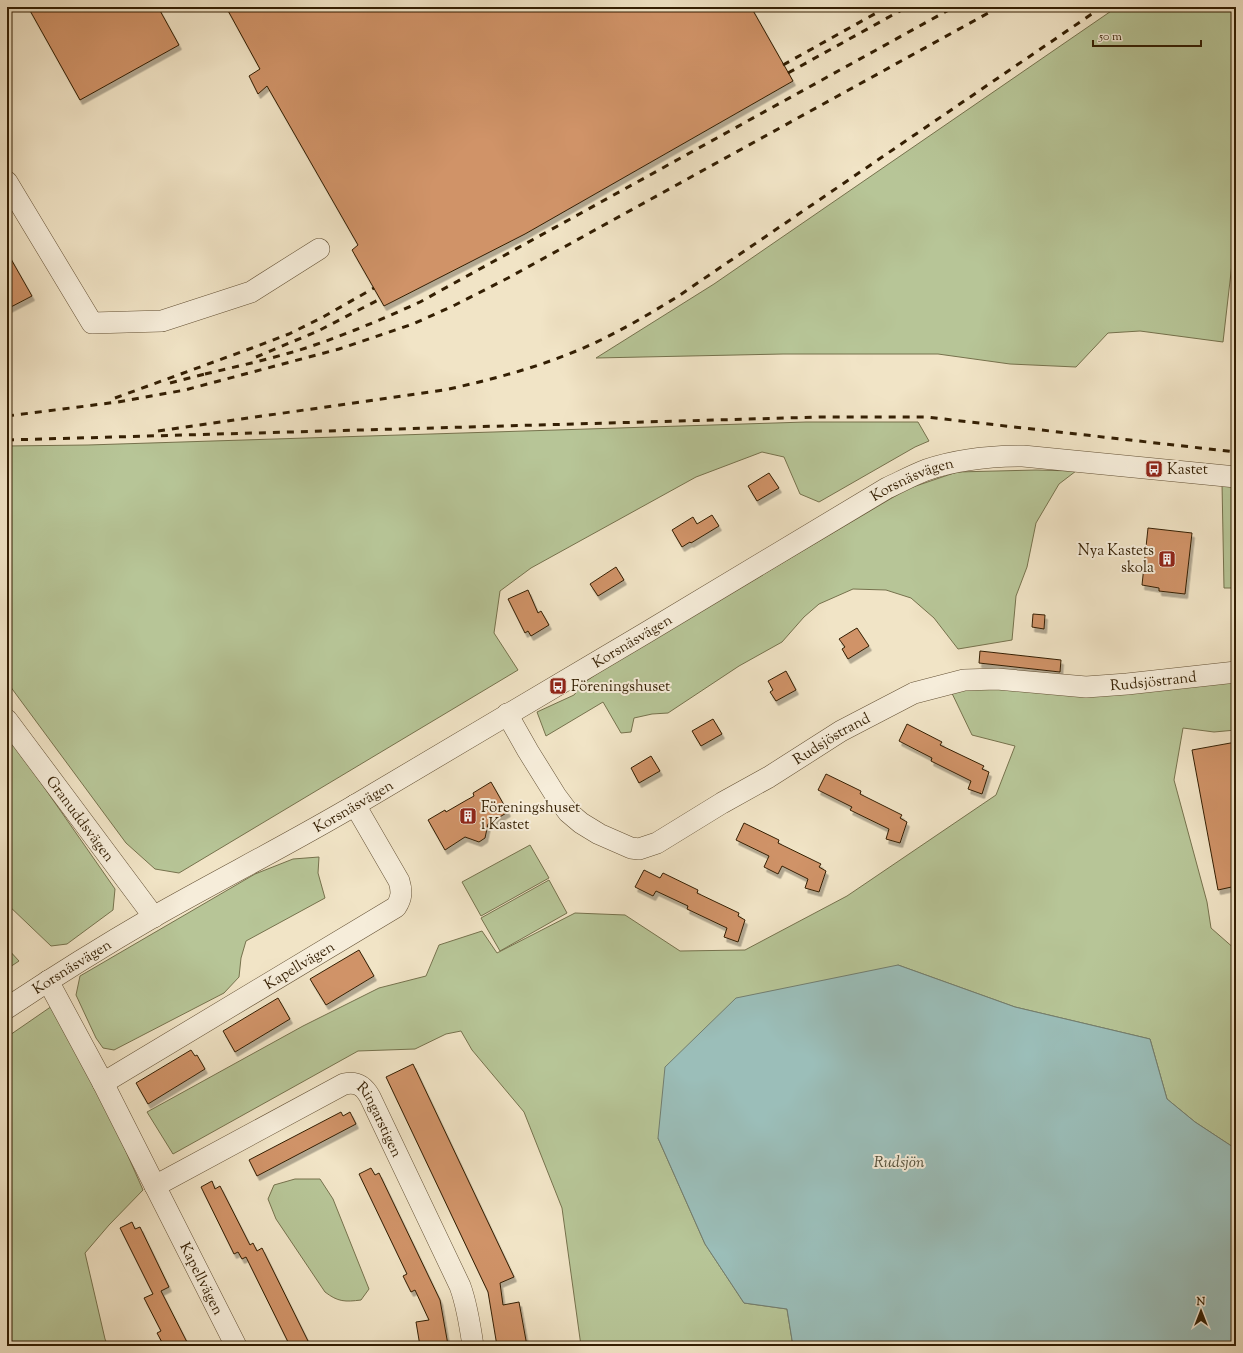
<svg xmlns="http://www.w3.org/2000/svg" width="1243" height="1353" font-family="'Sorts Mill Goudy',serif">
<style>
.green{fill:#b7c597;stroke:#76724d}
.water{fill:#9bbeb9;stroke:#727e70}
.building{fill:#d09368;stroke:#341f03;filter:url(#shadow)}
.lines{fill:none;stroke-linecap:round;stroke-linejoin:round}
.minor-casing{stroke:#635034;stroke-width:22}
.minor{stroke:#f6edda;stroke-width:21}
.rail{stroke:#341f03;stroke-width:3;stroke-dasharray:7 7;stroke-linecap:butt}
.labels{text-anchor:middle;stroke-width:4;stroke-linejoin:round;paint-order:stroke}
.poi-label{font-size:15px;fill:#341f03;stroke:#f6edda;text-anchor:start}
.street-label{font-size:15px;fill:#341f03;stroke:#f6edda}
.water-label{font-size:16px;font-style:italic;fill:#534f3a;stroke:#f6edda}
</style>
<defs>
<filter id="shadow"><feDropShadow dx="2.5" dy="4.5" stdDeviation="0" flood-color="#0004"/></filter>
</defs>
<rect width="100%" height="100%" fill="#f1e4c6"/>
<filter id="stains"><feTurbulence type="fractalNoise" baseFrequency=".005" numOctaves="4"/><feColorMatrix values="0 0 0 0 .2 0 0 0 0 .09 0 0 0 0 .02 0 0 0 .5 -.17"/></filter>
<radialGradient id="worn" r=".72"><stop offset=".6" stop-color="#630" stop-opacity="0"/><stop offset="1" stop-color="#630" stop-opacity=".3"/></radialGradient>
<!-- green -->
<path class="green" d="M1117,7H1236V229L1223,342L1140,331L1108,333L1076,367L1010,364L938,354H783L596,358L714,284Z
M806,422H918L929,441L915,447L819,502L800,494L784,457L762,452L696,477L531,568L500,591L494,633L518,670L179,873L155,869L126,843L7,682V446L88,445Z
M1036,470L1076,471L1059,484L1036,523L1027,567L1016,596L1012,640L958,649L934,618L911,598L886,590L853,589L819,604L804,617L782,642L739,666L668,713L652,714L634,718L631,732L621,733L603,702L546,736L537,712L574,695L585,682L602,670L907,489L957,472Z
M1222,483L1236,485V588H1224Z
M1236,679V730L1214,732L1183,728L1174,780L1207,902L1211,928L1236,950V1149L1195,1122L1167,1099L1150,1039L1015,1007L898,965L658,1138L705,1244L744,1303L787,1309L793,1346H581L562,1208L524,1112L472,1050L461,1031L446,1034L415,1049L358,1051L173,1154L147,1112L303,1026L379,988L426,976L439,945L482,931L497,953L575,913L625,915L680,951L745,950L847,896L996,795L1015,746L972,735L948,685Z
M7,734L115,889L113,910L67,944L51,946L7,904Z
M530,845L549,878L481,916L462,882Z
M319,857L318,873L325,898L246,941L241,958L239,977L224,993L114,1050L103,1048L96,1038L76,995L80,976L255,874L293,859Z
M549,880L567,913L500,951L481,918Z
M7,948L19,961L7,969Z
M52,1006L98,1088L143,1190L109,1225L85,1253L105,1339L108,1346H7V1037Z
M295,1179H320L333,1199L369,1289L361,1300C345,1302 338,1302 325,1292L276,1219L268,1199L274,1185Z"/>
<!-- water -->
<path class="water" d="M898,965L1015,1007L1150,1039L1167,1099L1195,1122L1236,1149V1346H793L787,1309L744,1303L705,1244L658,1138L665,1067L736,998Z"/>
<!-- building -->
<path class="building" d="M28,7H158L179,45L80,100Z
M226,7H751L793,81L525,234L384,306L352,250L358,245L267,86L258,94L249,76L260,69Z
M7,252L32,296L7,309Z
M769,473L779,488L757,501L748,486Z
M712,515L719,526L691,543L690,542L682,547L672,530L693,517L697,524Z
M1148,528L1192,533L1185,594L1159,591V588L1142,585Z
M616,567L624,580L598,596L590,584Z
M528,590L538,613L541,611L549,625L531,636L528,631L525,633L508,599Z
M1033,614L1045,615L1044,629L1032,627Z
M857,628L869,646L848,659L842,649L845,647L839,639Z
M980,651L1061,660L1060,672L979,663Z
M786,671L796,690L776,701L770,692L773,690L768,681Z
M713,719L722,734L701,746L692,731Z
M907,724L942,742L940,745L984,766L982,769L989,772L982,794L968,789L971,781L931,761L932,758L899,741Z
M1236,742V886L1218,890L1192,750Z
M651,756L660,771L639,783L631,768Z
M826,774L861,791L860,794L902,815L900,818L907,822L900,843L886,839L889,829L850,810L852,807L818,790Z
M491,782L508,812L488,824L485,838L479,842L465,837L445,850L428,820L445,810L446,812L465,801L474,796L473,793Z
M744,823L779,840L778,843L821,864L819,867L826,871L819,892L805,888L808,879L782,866L778,874L764,867L769,856L736,840Z
M644,870L660,878L663,873L698,890L697,893L739,913L738,916L745,920L738,942L724,937L727,928L687,909L688,906L656,891L653,896L635,887Z
M359,950L374,976L326,1005L310,979Z
M278,998L290,1019L235,1052L223,1031Z
M191,1050L195,1056L197,1055L205,1069L148,1104L136,1083Z
M413,1064L514,1277L500,1283L503,1305L519,1302L527,1346H497L488,1292L386,1077Z
M341,1112L343,1116L350,1112L356,1124L257,1176L249,1160Z
M371,1168L375,1175L379,1173L440,1300L448,1345L420,1346L416,1322L429,1320L415,1290L411,1292L403,1276L407,1274L359,1174Z
M212,1181L215,1189L220,1186L250,1245L253,1243L257,1251L262,1248L308,1341L298,1346H290L246,1257L242,1259L238,1252L234,1254L201,1187Z
M132,1222L135,1229L140,1227L169,1287L161,1291L189,1346H164L157,1333L161,1331L144,1298L153,1294L120,1228Z"/>
<g class="lines">
<defs>
<g id="minor">
<path d="M7,182L92,323L162,321L251,292L319,249"/>
<path id="s1" d="M507,714L528,751L556,796L568,812L581,823L599,834L631,848L639,849L657,843L722,803L769,777L841,731L914,693L964,680L997,679L1086,687L1127,684L1236,672"/>
<path id="s2" d="M7,720L154,917"/>
<path id="s3" d="M48,981L103,1083L236,1346"/>
<path id="s4" d="M7,1008C55,976 105,945 155,916C222,878 291,843 357,804C534,700 711,594 887,488C900,482 913,475 926,470C958,459 990,456 1023,456L1236,477"/>
<path id="s5" d="M103,1083L396,907C402,898 402,891 399,881L355,805"/>
<path id="s6" d="M155,1186L344,1084C357,1081 364,1086 370,1097L460,1286C467,1305 470,1325 473,1346"/>
</g>
</defs>
<!-- minor casing -->
<use href="#minor" class="minor-casing"/>
<!-- minor -->
<use href="#minor" class="minor"/>
<!-- rail -->
<path class="rail" d="M783,65L887,7
M788,73L907,7
M256,357L318,331L380,299
M205,374C239,366 275,358 309,347C347,334 383,319 420,302L954,7
M170,383L209,373
M115,398L252,348L289,334L323,317L374,288
M7,416L118,402L185,390L339,349L413,324L455,305L508,278L999,7
M158,431L444,390C491,380 536,368 581,349C614,335 646,316 677,297L1102,7
M7,440L821,417H926L1236,452"/>
</g>
<!-- icons -->
<defs>
<symbol id="bus-square" viewBox="-11 -11 22 22"><rect x="-9" y="-9" width="18" height="18" rx="4" fill="#8f2418" stroke="#f6edda"/><path d="M-5-6H5V4H4V6H2V4H-2V6H-4V4H-5ZM-3.5-4V0h7V-4ZM-3.5 1.2v1.5H-2V1.2ZM2 1.2v1.5H3.5V1.2Z" fill="#fff"/></symbol>
<symbol id="building-square" viewBox="-11 -11 22 22"><rect x="-9" y="-9" width="18" height="18" rx="4" fill="#8f2418" stroke="#f6edda"/><path d="M-4-6H4V6H1V3H-1V6H-4ZM-2.5-4.3h1.7v1.8h-1.7ZM.8-4.3h1.7v1.8H.8ZM-2.5-1h1.7V.8h-1.7ZM.8-1h1.7V.8H.8Z" fill="#fff"/></symbol>
</defs>
<g fill-rule="evenodd">
<use href="#bus-square" x="1144" y="459" width="20" height="20"/>
<use href="#building-square" x="1157" y="549" width="20" height="20"/>
<use href="#bus-square" x="548" y="676" width="20" height="20"/>
<use href="#building-square" x="458" y="806" width="20" height="20"/>
</g>
<g class="labels">
<!-- poi labels -->
<g class="poi-label">
<text x="1167" y="474">Kastet</text>
<text x="1154" y="555" text-anchor="end">Nya Kastets<tspan x="1154" dy="17">skola</tspan></text>
<text x="571" y="691">Föreningshuset</text>
<text x="481" y="812">Föreningshuset<tspan x="481" dy="17">i Kastet</tspan></text>
</g>
<!-- street labels -->
<g class="street-label">
<text dy="5" stroke="none"><textPath href="#s4" startOffset="1049">Korsnäsvägen</textPath></text>
<text dy="5" stroke="none"><textPath href="#s4" startOffset="725">Korsnäsvägen</textPath></text>
<text dy="5" stroke="none"><textPath href="#s1" startOffset="755">Rudsjöstrand</textPath></text>
<text dy="5" stroke="none"><textPath href="#s1" startOffset="419">Rudsjöstrand</textPath></text>
<text dy="5" stroke="none"><textPath href="#s4" startOffset="401">Korsnäsvägen</textPath></text>
<text dy="5" stroke="none"><textPath href="#s2" startOffset="123">Granuddsvägen</textPath></text>
<text dy="5" stroke="none"><textPath href="#s5" startOffset="229">Kapellvägen</textPath></text>
<text dy="5" stroke="none"><textPath href="#s4" startOffset="77">Korsnäsvägen</textPath></text>
<text dy="5" stroke="none"><textPath href="#s6" startOffset="271">Ringarstigen</textPath></text>
<text dy="5" stroke="none"><textPath href="#s3" startOffset="335">Kapellvägen</textPath></text>
</g>
<!-- water labels -->
<g class="water-label">
<text x="899" y="1167">Rudsjön</text>
</g>
</g>
<!-- margin -->
<rect width="1243" height="1353" fill="none" stroke="#f1e4c6" stroke-width="24"/>
<rect x="8" y="8" width="1227" height="1337" fill="none" stroke="#341f03" stroke-width="2"/>
<rect x="12" y="12" width="1219" height="1329" fill="none" stroke="#341f03"/>
<!-- north arrow -->
<g transform="translate(1201 1311)" stroke="#f6edda" stroke-width="3" paint-order="stroke">
<path d="M0-3L7 15L0 10L-7 15Z" fill="#341f03"/>
<text y="-6" font-size="11" font-weight="bold" text-anchor="middle" fill="#341f03">N</text>
</g>
<!-- scale -->
<path d="M1093 40v6h108v-6" fill="none" stroke="#341f03" stroke-width="2"/>
<text x="1099" y="40" font-size="12" fill="#341f03" stroke="#f6edda" stroke-width="3" paint-order="stroke">50 m</text>
<rect width="100%" height="100%" filter="url(#stains)"/>
<rect width="100%" height="100%" fill="url(#worn)"/>
</svg>
